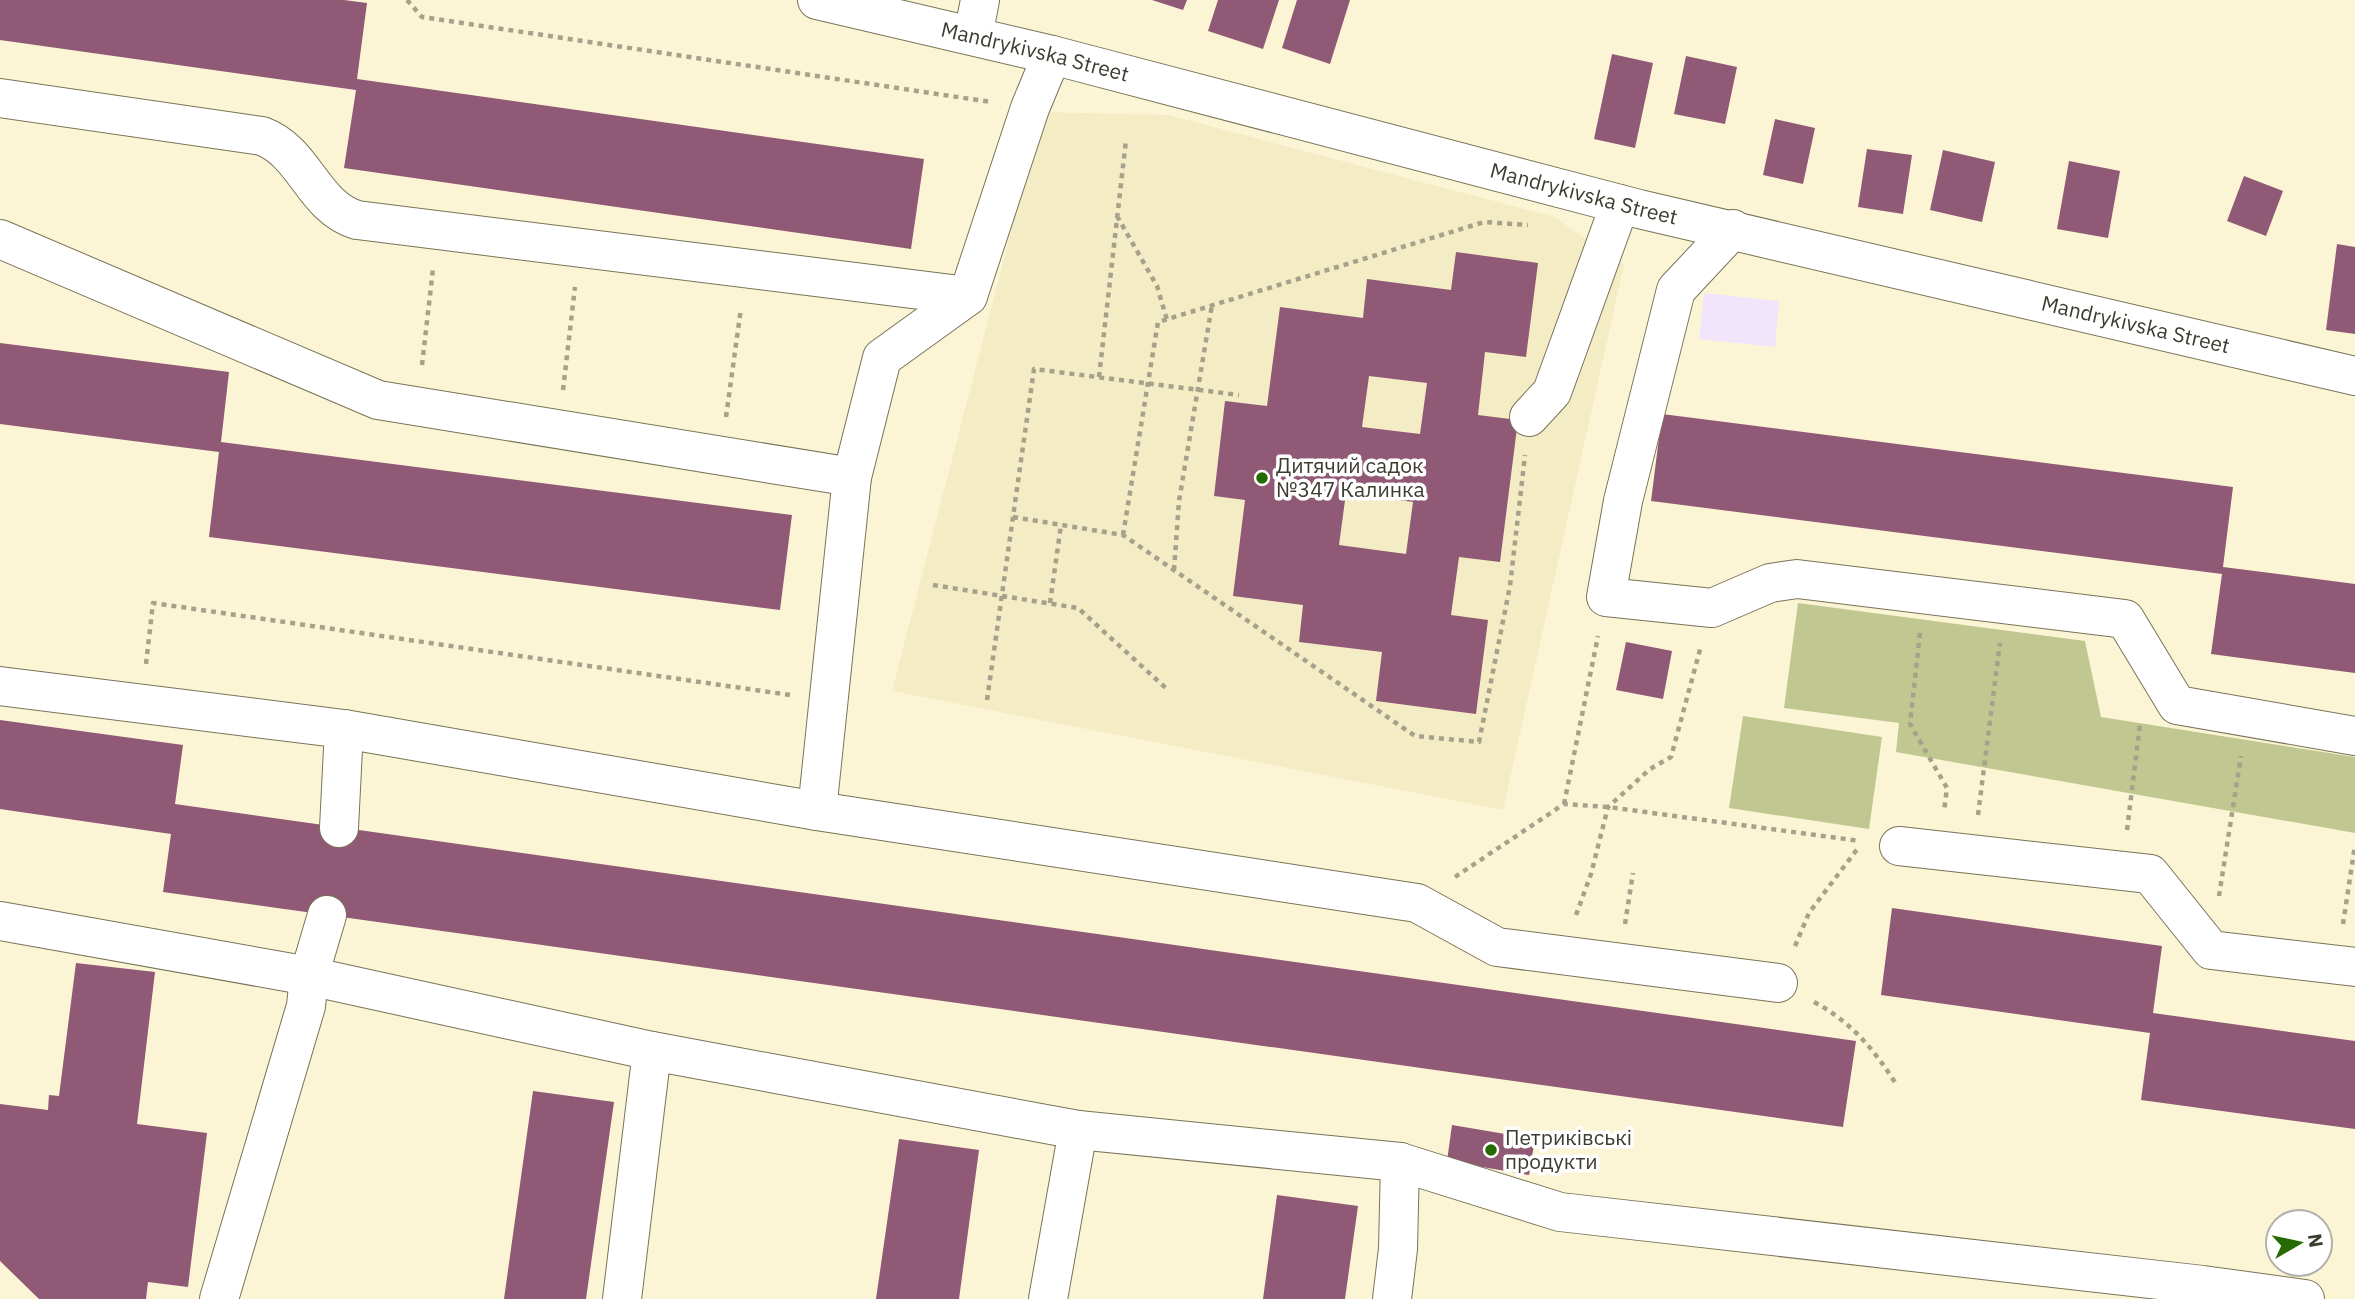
<svg xmlns="http://www.w3.org/2000/svg" width="2355" height="1299" font-family="'IBM Plex Sans',sans-serif">
<style>
.industrial{fill:#f0e5fa}
.built{fill:#f4ecc4}
.green{fill:#c1c790}
.building{fill:#905975;fill-rule:evenodd}
.lines{fill:none;stroke-linecap:round;stroke-linejoin:round}
.minor-casing{stroke:#797357;stroke-width:40}
.path{stroke:#a6a18a;stroke-width:4.5;stroke-dasharray:5 5;stroke-linecap:butt}
.minor{stroke:#fff;stroke-width:38}
.poi-dot{fill:#256a02;stroke:#fff;stroke-width:2.5}
.labels{text-anchor:middle;stroke-width:7;stroke-linejoin:round;paint-order:stroke}
.street-label{font-size:21px;fill:#3e3b2f;stroke:#fff}
.poi-label{font-size:21px;fill:#3e3b2f;stroke:#fff;text-anchor:start}
</style>
<rect width="100%" height="100%" fill="#fcf5d5"/>
<!-- industrial -->
<path class="industrial" d="M1704,293L1779,301L1775,347L1699,339Z"/>
<!-- built -->
<path class="built" d="M1042,112L1168,115L1554,217L1624,265L1503,810L892,691Z"/>
<!-- green -->
<path class="green" d="M1798,603L2085,641L2101,717L2355,757V833L1896,752L1899,723L1784,708Z
M1743,716L1882,737L1869,829L1729,808Z"/>
<!-- building -->
<path class="building" d="M0,0H344L367,3L357,79L924,159L911,249L344,168L356,90L0,40Z
M1152,0H1187L1183,10Z
M1218,0H1279L1263,49L1208,31Z
M1297,0H1350L1330,64L1282,48Z
M1612,54L1653,63L1635,148L1594,139Z
M1686,56L1737,67L1725,124L1674,114Z
M1775,119L1815,128L1803,184L1763,175Z
M1867,149L1912,155L1903,214L1858,207Z
M1943,150L1995,162L1982,222L1930,210Z
M2069,161L2120,171L2108,238L2057,229Z
M2244,176L2283,191L2266,236L2227,221Z
M2337,244L2355,247V334L2326,330Z
M1456,252L1538,263L1526,357L1485,352L1478,415L1518,420L1500,562L1459,557L1451,615L1488,620L1476,714L1376,701L1382,652L1299,642L1303,605L1233,596L1245,500L1214,496L1225,401L1267,406L1280,307L1363,318L1367,279L1451,290ZM1369,376L1427,383L1420,434L1362,427ZM1346,493L1413,502L1406,554L1339,545Z
M0,343L229,372L221,442L792,515L780,610L209,537L219,452L0,424Z
M1662,414L2233,487L2223,567L2355,584V673L2211,654L2222,574L1651,501Z
M1626,642L1672,651L1663,699L1616,690Z
M0,720L183,745L175,804L1856,1041L1843,1127L163,892L171,834L0,809Z
M1892,908L2162,946L2153,1013L2355,1041V1129L2141,1100L2150,1033L1881,995Z
M76,963L155,972L137,1124L207,1133L188,1287L148,1282L146,1299H39L0,1261V1104L48,1110L49,1095L59,1096Z
M533,1091L614,1102L586,1299H504Z
M1452,1125L1535,1139L1529,1175L1447,1161Z
M899,1139L979,1150L959,1299H876Z
M1277,1195L1358,1206L1345,1299H1263Z"/>
<g class="lines">
<defs>
<g id="minor">
<path id="s1" d="M817,0L1052,55L1639,209L2355,376"/>
<path d="M973,36L980,0"/>
<path d="M0,98L262,136C305,152 313,207 357,220L968,296"/>
<path d="M1733,229L1676,290L1623,501L1606,597L1712,608L1770,583L1797,579L2125,619L2177,705L2355,736"/>
<path d="M0,239L378,400L852,477L817,811"/>
<path d="M1529,417L1552,392L1620,204"/>
<path d="M852,477L882,358L968,296L1030,108L1052,55"/>
<path d="M0,686L344,729L817,811L1417,903L1497,947L1778,983"/>
<path d="M339,828L344,729"/>
<path d="M1899,846L2150,874L2211,950L2355,967"/>
<path d="M0,921L309,976L652,1051L1078,1130L1400,1162L1560,1212L2203,1285L2305,1299"/>
<path d="M219,1299L306,1006L309,976L327,915"/>
<path d="M622,1299L652,1051"/>
<path d="M1048,1299L1078,1130"/>
<path d="M1392,1299L1398,1249L1400,1162"/>
</g>
</defs>
<!-- minor casing -->
<use href="#minor" class="minor-casing"/>
<!-- path -->
<path class="path" d="M407,0L422,17L991,102
M1117,216L1157,286L1167,320
M422,365L433,269
M1099,377L1126,140
M563,390L575,287
M726,417L741,308
M1013,517L1123,535L1415,736L1479,742L1510,586L1525,455
M1123,535L1158,322L1484,222L1528,225
M1174,570L1179,501L1212,305
M933,585L1078,608L1169,691
M1050,603L1061,525
M1920,633L1910,724L1947,788L1944,811
M146,664L153,603L790,695
M987,700L1034,369L1239,395
M1564,804L1598,636
M1978,815L2000,643
M2127,830L2140,724
M1455,877L1564,804L1608,807L1860,841
M2219,896L2241,756
M1576,915L1591,874L1608,807L1650,769L1671,757L1701,646
M1625,924L1633,873
M2343,924L2355,845
M1795,946L1809,913L1858,848
M1814,1002C1850,1021 1874,1049 1896,1084"/>
<!-- minor -->
<use href="#minor" class="minor"/>
</g>
<!-- markers -->
<g class="poi-dot">
<circle cx="1262" cy="478" r="7"/>
<circle cx="1491" cy="1150" r="7"/>
</g>
<g class="labels">
<!-- street labels -->
<g class="street-label">
<text dy="7" stroke="none"><textPath href="#s1" startOffset="224">Mandrykivska Street</textPath></text>
<text dy="7" stroke="none"><textPath href="#s1" startOffset="791">Mandrykivska Street</textPath></text>
<text dy="7" stroke="none"><textPath href="#s1" startOffset="1358">Mandrykivska Street</textPath></text>
</g>
<!-- poi labels -->
<g class="poi-label">
<text x="1276" y="473">Дитячий садок<tspan x="1276" dy="24">№347 Калинка</tspan></text>
<text x="1505" y="1145">Петриківські<tspan x="1505" dy="24">продукти</tspan></text>
</g>
</g>
<!-- north arrow -->
<g transform="translate(2299 1243) rotate(81)"><circle r="33" fill="#ffffff" stroke="#b2b1ac" stroke-width="2"/>
<path d="M0-5L12 26L0 18L-12 26Z" fill="#256a02"/>
<text y="-10" font-size="19" font-weight="bold" text-anchor="middle" fill="#3e3b2f">N</text>
</g>
</svg>
